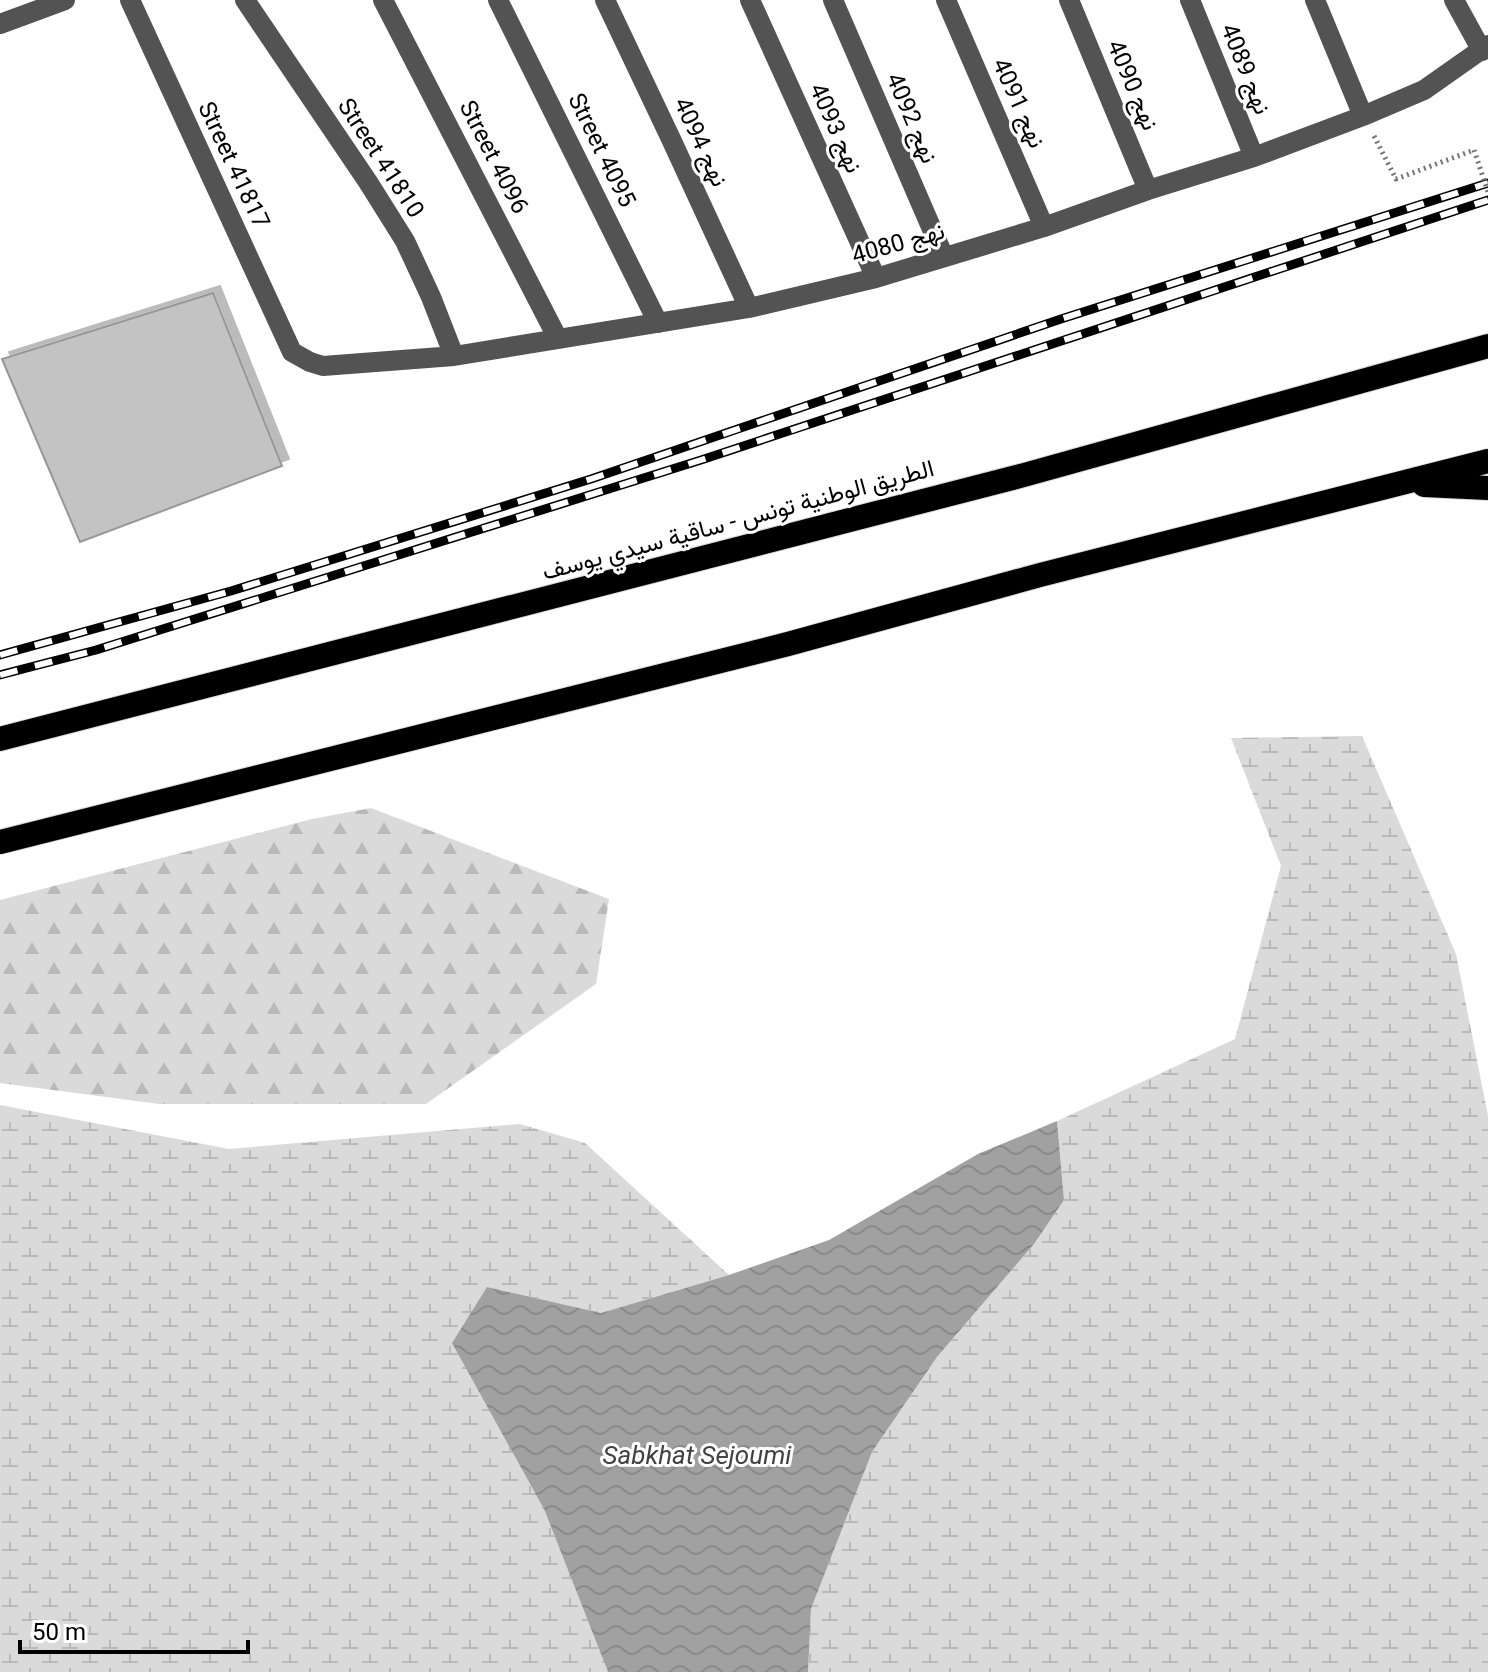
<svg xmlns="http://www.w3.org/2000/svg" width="1488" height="1672" font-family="Roboto,Vazirmatn,sans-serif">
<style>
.forest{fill:url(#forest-firs)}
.wetland{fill:url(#wetland-marsh)}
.water{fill:url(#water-waves)}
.building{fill:#c3c3c3;stroke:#979797;stroke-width:2;filter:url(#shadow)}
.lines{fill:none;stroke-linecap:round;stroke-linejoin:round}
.highway-casing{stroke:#dbdbdb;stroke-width:26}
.path{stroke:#757575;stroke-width:5;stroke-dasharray:2 4;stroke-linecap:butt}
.minor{stroke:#535353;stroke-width:20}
.highway{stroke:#000;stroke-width:24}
.rail-casing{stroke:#000;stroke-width:9}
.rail{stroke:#fff;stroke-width:6;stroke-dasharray:18;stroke-linecap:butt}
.path-bridge{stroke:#757575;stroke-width:5;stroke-dasharray:2 4;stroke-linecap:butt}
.labels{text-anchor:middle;stroke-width:6;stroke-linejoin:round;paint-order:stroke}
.street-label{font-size:24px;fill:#000;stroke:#fff}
.water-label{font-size:26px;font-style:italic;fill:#424242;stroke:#fff}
</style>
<defs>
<pattern id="forest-firs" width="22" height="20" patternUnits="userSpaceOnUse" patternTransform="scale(2)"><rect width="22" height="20" fill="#dadada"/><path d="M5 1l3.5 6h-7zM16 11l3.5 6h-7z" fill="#b9b9b9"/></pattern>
<pattern id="wetland-marsh" width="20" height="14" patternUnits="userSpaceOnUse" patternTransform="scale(2)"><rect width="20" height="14" fill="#dadada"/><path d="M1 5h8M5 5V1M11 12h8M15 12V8" fill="none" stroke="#b9b9b9"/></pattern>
<pattern id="water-waves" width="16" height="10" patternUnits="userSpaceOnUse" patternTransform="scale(2)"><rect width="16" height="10" fill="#a1a1a1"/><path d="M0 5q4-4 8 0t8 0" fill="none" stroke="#898989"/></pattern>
<filter id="shadow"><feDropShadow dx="7" dy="-7" stdDeviation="0" flood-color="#0004"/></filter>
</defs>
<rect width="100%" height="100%" fill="#fff"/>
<!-- forest -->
<path class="forest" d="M371,808L609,899L596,984L426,1104H159L0,1083V900L312,819Z"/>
<!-- wetland -->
<path class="wetland" d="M1362,736L1456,954L1488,1116V1672H808L811,1609L872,1452L937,1357L1034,1244L1064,1200L1057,1121L1235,1039L1281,866L1231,738Z
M0,1105L229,1149L520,1124L585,1143L729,1275L601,1313L487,1287L544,1509L608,1672H0Z"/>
<!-- water -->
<path class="water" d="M1057,1121L1064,1200L1034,1244L937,1357L872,1452L811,1609L808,1672H608L544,1509L452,1343L487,1287L601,1313L729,1275L829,1240L978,1154Z"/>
<!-- building -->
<path class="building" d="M213,293L282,466L80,542L2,359Z"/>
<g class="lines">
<defs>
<path id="highway" d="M1424,485L1488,488
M0,739L1024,475L1488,346
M0,842L788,644L1040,575L1488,461"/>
</defs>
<!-- highway casing -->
<use href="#highway" class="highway-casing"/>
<!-- path -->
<path class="path" d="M1374,136L1396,179L1474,150"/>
<!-- minor -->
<path class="minor" d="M130,0L292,352L310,362L323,366L454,356L749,308L876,278L1044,227L1148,190L1254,157L1363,116L1424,90L1488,45
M245,0L368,182L405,241L431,297L454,356
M383,0L558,339
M498,0L658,323
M605,0L671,139L749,308
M750,0L876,278
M833,0L944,257
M946,0L1044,227
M1069,0L1148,190
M1190,0L1254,157
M1315,0L1363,116
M1454,0L1482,51
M0,24L65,0"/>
<!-- highway -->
<use href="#highway" class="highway"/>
<defs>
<path id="rail" d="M0,655L231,591L591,479L1061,319L1488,183
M0,675L96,650L701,460L1488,200"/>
</defs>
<!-- rail casing -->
<use href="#rail" class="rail-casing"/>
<!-- rail -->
<use href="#rail" class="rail"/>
<!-- path-bridge -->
<path class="path-bridge" d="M1474,150L1488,192"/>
</g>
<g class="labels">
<!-- street labels -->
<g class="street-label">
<text transform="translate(1246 69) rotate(68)" y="8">نهج 4089</text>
<text transform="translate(1133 85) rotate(67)" y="8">نهج 4090</text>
<text transform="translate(1019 103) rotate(66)" y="8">نهج 4091</text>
<text transform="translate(912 118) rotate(67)" y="8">نهج 4092</text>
<text transform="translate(836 128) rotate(66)" y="8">نهج 4093</text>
<text transform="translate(701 142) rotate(65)" y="8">نهج 4094</text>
<text transform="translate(602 150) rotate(64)" y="8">Street 4095</text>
<text transform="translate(494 157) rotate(63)" y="8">Street 4096</text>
<text transform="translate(381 158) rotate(57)" y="8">Street 41810</text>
<text transform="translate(234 165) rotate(65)" y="8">Street 41817</text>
<text transform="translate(898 243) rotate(-16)" y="8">نهج 4080</text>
<text transform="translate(738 520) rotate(-15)" y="8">الطريق الوطنية تونس - ساقية سيدي يوسف</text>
</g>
<!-- water labels -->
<g class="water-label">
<text x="697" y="1464">Sabkhat Sejoumi</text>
</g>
</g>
<!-- scale -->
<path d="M20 1640v12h228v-12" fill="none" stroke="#000000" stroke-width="4"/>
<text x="32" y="1640" font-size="24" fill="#000000" stroke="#ffffff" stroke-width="6" paint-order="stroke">50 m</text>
</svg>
